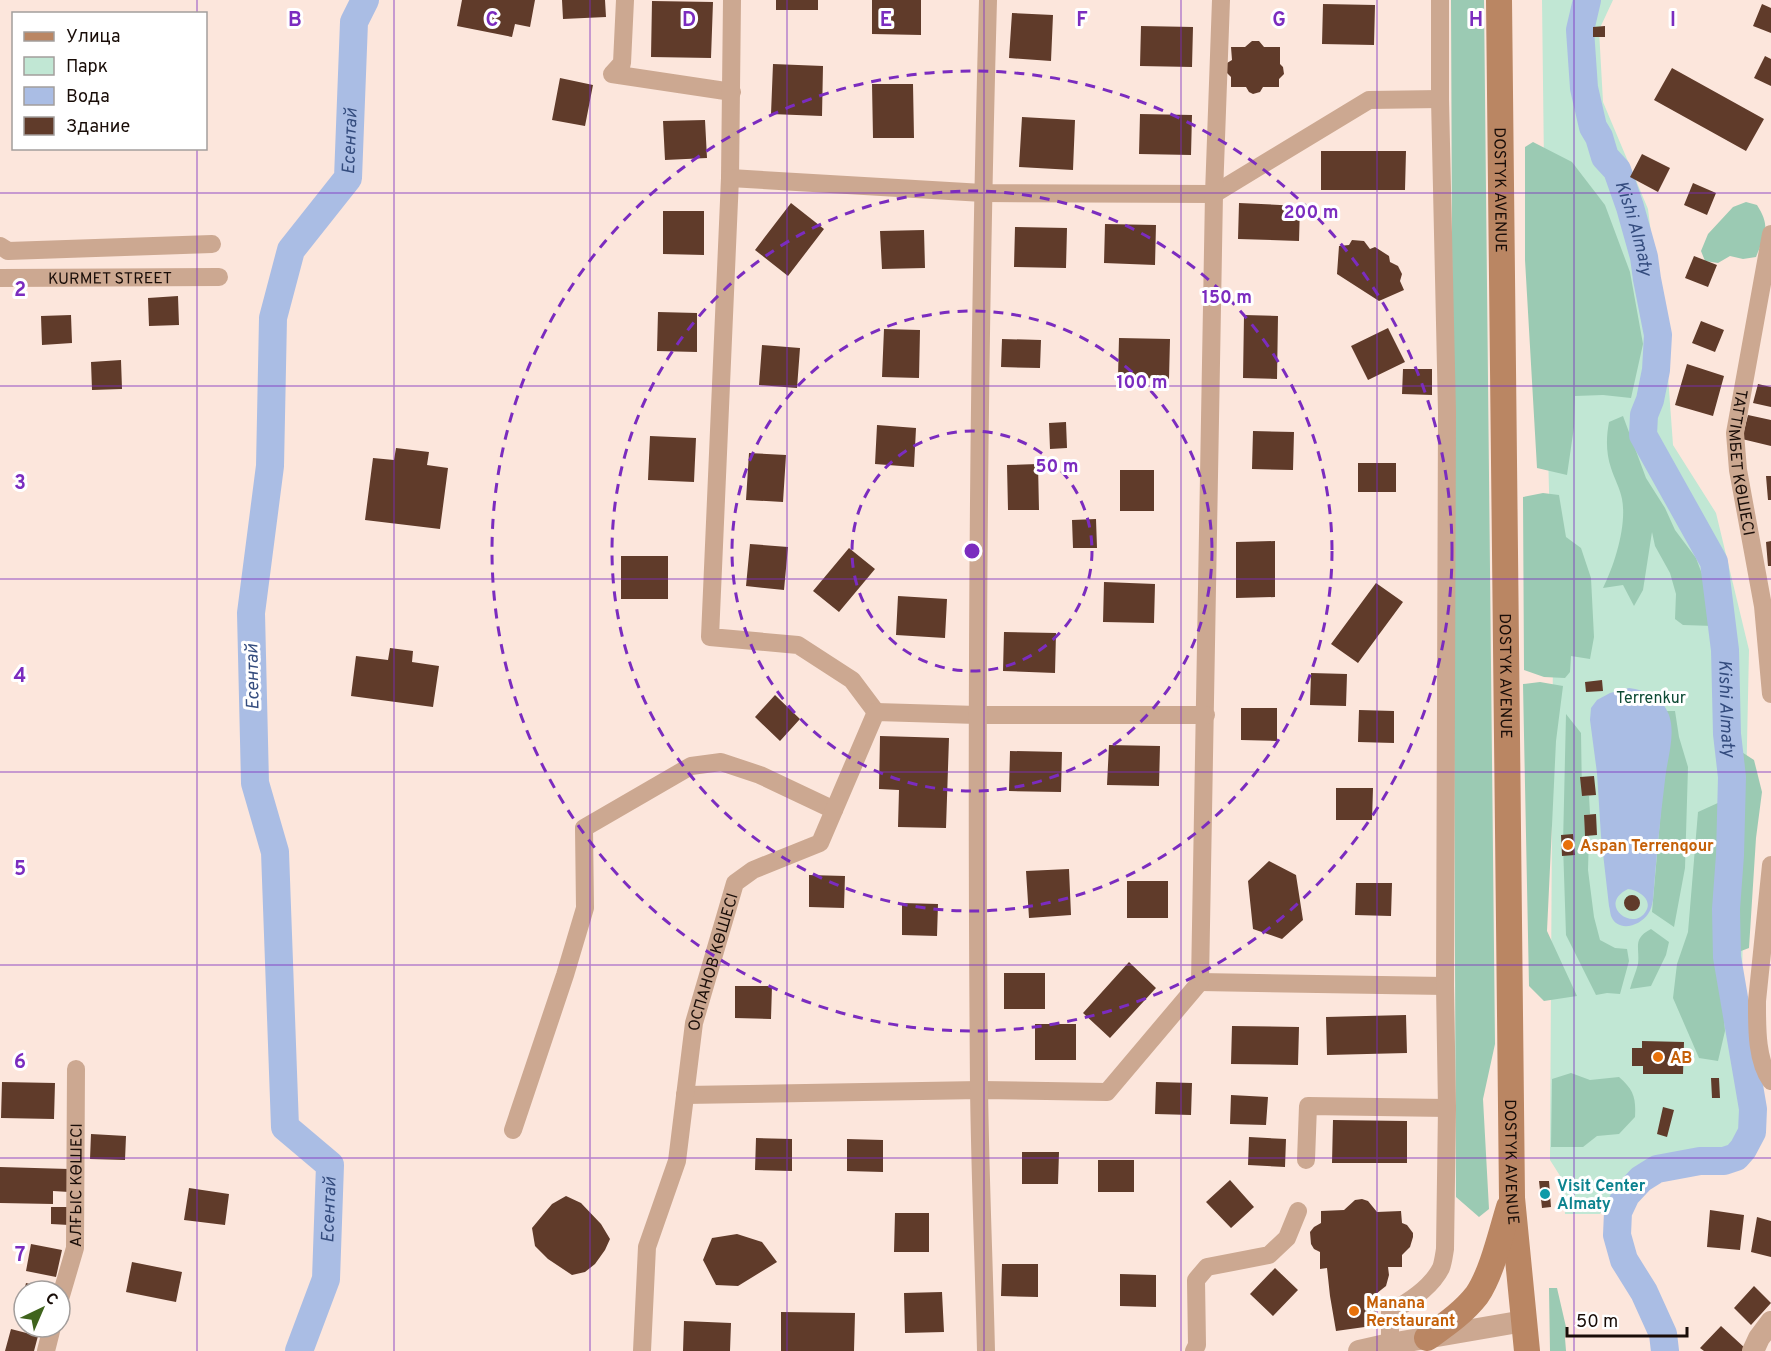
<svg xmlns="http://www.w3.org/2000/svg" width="1771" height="1351" font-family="Overpass,sans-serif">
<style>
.green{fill:#c1e7d4}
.forest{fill:#9bcab3}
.water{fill:#aabde4;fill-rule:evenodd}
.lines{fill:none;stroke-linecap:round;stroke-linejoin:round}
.river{stroke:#aabde4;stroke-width:28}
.building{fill:#603b2a}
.minor{stroke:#cca891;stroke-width:18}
.tertiary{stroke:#cca891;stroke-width:22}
.secondary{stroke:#ba8663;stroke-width:26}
.grid{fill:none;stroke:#7b2cbf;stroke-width:1.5;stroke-opacity:0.55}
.ring{fill:none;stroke:#7b2cbf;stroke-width:3;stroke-dasharray:10 8}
.food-dot{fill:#e8710a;stroke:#fff;stroke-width:2}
.culture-dot{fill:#0f9aa8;stroke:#fff;stroke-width:2}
.labels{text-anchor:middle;stroke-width:6;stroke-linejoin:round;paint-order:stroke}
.street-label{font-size:16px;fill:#190d08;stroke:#fff}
.park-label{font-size:16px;fill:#0d4a34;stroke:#fff}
.food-label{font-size:16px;font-weight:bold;fill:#c56008;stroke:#fff;text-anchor:start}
.culture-label{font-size:16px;font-weight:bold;fill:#0d838f;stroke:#fff;text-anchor:start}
.water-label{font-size:18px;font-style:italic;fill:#344c7e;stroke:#fff}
.grid-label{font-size:20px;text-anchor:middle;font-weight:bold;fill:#7b2cbf;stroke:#fff;stroke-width:6;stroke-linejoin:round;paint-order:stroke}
.centre{fill:#7b2cbf;stroke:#fff;stroke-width:3}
.ring-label{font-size:18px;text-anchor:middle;font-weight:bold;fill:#7b2cbf;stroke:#fff;stroke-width:6;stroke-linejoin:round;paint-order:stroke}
</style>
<rect width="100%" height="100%" fill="#fce6dc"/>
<!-- green -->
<path class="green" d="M1542,0H1613L1599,30L1603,102L1648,209L1667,362L1673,445L1716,513L1749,650L1740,1072L1745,1128L1727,1153L1663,1157L1624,1185L1600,1214H1565L1564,1182L1550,1160L1553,645L1547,412Z"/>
<!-- forest -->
<path class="forest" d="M1451,0H1484L1495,1044L1483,1099L1489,1209L1479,1217L1456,1197Z
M1533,142L1572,162L1605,205L1630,272L1643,344L1631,398L1603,395L1575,396L1574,427L1567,475L1537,468L1525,260V147Z
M1746,202L1757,205C1771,227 1765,234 1756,257L1743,259L1730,256L1718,263L1705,261L1701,251L1708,234L1733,207Z
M1623,416L1646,478L1665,508L1675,530L1696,558L1705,582L1714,626L1683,625L1675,619L1676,594L1670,573L1655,546L1652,532L1643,590L1634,606L1623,585L1603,588C1615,564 1627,525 1622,499C1620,488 1614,478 1611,468C1606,453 1606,438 1609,422Z
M1543,493L1559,495L1566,537L1581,548L1591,578L1594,637L1590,659L1571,656L1570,672L1565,678L1544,677L1524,670L1523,497Z
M1540,682L1563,686L1556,741L1547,931L1577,996L1544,1001L1529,986L1523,684Z
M1666,711H1675L1679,737L1688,767L1685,868L1674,927L1652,912L1669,716Z
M1566,714L1581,733L1582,796H1589L1590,814L1584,815L1585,835H1589L1588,870L1594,917L1600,940L1615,948L1627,949L1629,961L1620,994L1607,993L1596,995L1566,935L1563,845Z
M1734,747L1754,760L1762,792L1756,838L1749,948L1733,954L1739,787Z
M1720,802L1719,952L1725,1031L1718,1061L1699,1058L1673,998L1677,964L1688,932L1698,812Z
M1651,929L1669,942L1666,955L1651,986L1630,989C1632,981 1636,972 1638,964C1640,947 1632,939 1651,929Z
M1571,1073L1590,1080L1619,1077C1634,1090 1636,1098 1635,1117L1619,1134L1597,1136L1583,1147H1551L1552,1079Z
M1549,1288H1557L1566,1327L1565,1338L1566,1351H1550Z"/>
<!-- water -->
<path class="water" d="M1629,688C1645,690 1663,698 1669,715C1676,735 1667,759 1665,780C1660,820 1656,860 1653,900C1652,905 1651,910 1648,914C1640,926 1618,933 1611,916C1610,913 1610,909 1609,906L1601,836L1597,773L1590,720L1591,708L1597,700L1610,693ZM1628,889C1638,890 1653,899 1646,911C1634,933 1596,905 1628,889Z"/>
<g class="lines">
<!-- river -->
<g class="river">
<path id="s1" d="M1587,0L1580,30L1584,88L1593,127L1599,137L1605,157L1617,170L1630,207L1644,257L1647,279L1658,335L1656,370L1650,400L1644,415L1643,435L1714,562L1725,650L1727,734L1732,777L1730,855L1726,909L1727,957L1753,1109L1752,1132L1743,1149L1736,1157L1724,1161H1700L1657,1169L1641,1179L1626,1195L1618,1212L1617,1235L1624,1260L1644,1292L1663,1334L1665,1351"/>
<path id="s2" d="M299,1351L326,1279L330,1165L285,1127L275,852L255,783L251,613L270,466L273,318L291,250L348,178L354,22L365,0"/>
</g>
</g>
<!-- building -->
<path class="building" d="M462,0H535L530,27L515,24L512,37L457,26Z
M562,0H605L606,17L563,19Z
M776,0H818V10H776Z
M872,0H921V35L872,34Z
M652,1L713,2L711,58L651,57Z
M1323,4L1375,5L1374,45L1322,44Z
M1762,4L1771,8V33L1753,26Z
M1012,13L1053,15L1051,61L1009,58Z
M1141,26L1193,27L1192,67L1140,66Z
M1605,26V37H1593V27Z
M1252,41H1259L1264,47H1280V64L1283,67L1284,74L1279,79V87H1263L1260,92L1253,94L1249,92L1246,87H1231V77L1227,73V63L1232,60L1231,47H1245Z
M1765,56L1771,59V86L1754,78Z
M773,64L823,66L822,116L771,114Z
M1672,68L1764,119L1746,151L1654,100Z
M560,78L593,85L585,126L552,120Z
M872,84H913L914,138H873Z
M1140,114L1192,115L1191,155L1139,154Z
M1022,117L1075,120L1073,170L1019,167Z
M705,120L707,158L665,160L663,121Z
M1321,151H1406L1405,190H1321Z
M1642,154L1670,168L1658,192L1630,177Z
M1693,183L1716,193L1707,215L1684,205Z
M791,203L824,229L788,276L755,250Z
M1239,203L1300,206L1299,241L1238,239Z
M663,211H704V255L663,254Z
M1105,224L1156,225L1155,265L1104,263Z
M1015,227L1067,228L1066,268L1014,267Z
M924,230L925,268L882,269L880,231Z
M1352,240L1364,241L1370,249L1375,247L1389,256L1390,262L1398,266L1402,274L1400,281L1404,290L1379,301L1337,274L1339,246L1349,245Z
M1694,256L1717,265L1708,287L1685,278Z
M178,296L179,325L149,326L148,298Z
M658,312L697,313V352L657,351Z
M71,315L72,343L42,345L41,316Z
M1244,315L1278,316L1277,379L1243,378Z
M1701,321L1724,330L1715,352L1692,343Z
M1388,328L1405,362L1368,380L1351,346Z
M884,329L920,330L919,378L882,377Z
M1119,338L1170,339L1169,379L1118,377Z
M1002,339L1041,340L1040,368L1001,367Z
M762,345L800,348L797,388L759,385Z
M121,360L122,389L92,390L91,362Z
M1687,364L1724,376L1713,416L1675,405Z
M1403,369H1432V395L1402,394Z
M1758,384L1771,387V407L1753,403Z
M1748,415L1771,420V446L1742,439Z
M1066,422L1067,448L1050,449L1049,423Z
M877,425L916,428L914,467L875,464Z
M1253,431L1294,432L1293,470L1252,469Z
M650,436L696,438L694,482L648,480Z
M396,448L429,452L427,465L448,468L440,529L365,520L373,458L394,460Z
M749,453L786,455L783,502L746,500Z
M1358,463H1396V492H1358Z
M1038,464L1039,510H1008L1007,465Z
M1120,470H1154V511H1120Z
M1766,476H1771V500H1768Z
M1096,519L1097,548H1073L1072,520Z
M1275,541V597L1236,598V542Z
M1771,541V566H1768L1766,542Z
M750,544L788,547L784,590L746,586Z
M849,548L875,569L839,612L813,591Z
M621,556H668V599H621Z
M1104,582L1155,584L1154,623L1103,622Z
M1376,583L1403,602L1358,663L1331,644Z
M898,596L947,599L945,638L896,635Z
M1004,632L1056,633L1055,673L1003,671Z
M390,648L413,651L412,662L439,666L433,707L351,696L356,656L388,660Z
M1311,673L1347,674L1346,706L1310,705Z
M1602,680L1603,691L1586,692L1585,682Z
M775,695L800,719L780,741L755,717Z
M1241,708H1277V741L1241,740Z
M1359,710L1394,711V743L1358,742Z
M880,736L949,738L946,828L898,827L899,790L879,789Z
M1109,745L1160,746L1159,786L1107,785Z
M1010,751L1062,752L1061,792L1009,791Z
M1594,776L1596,795L1582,796L1580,777Z
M1336,788H1373L1372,820H1336Z
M1596,814L1597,835L1585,836L1584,815Z
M1573,834L1575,855L1562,856L1561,835Z
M1269,861L1296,875L1303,920L1282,939L1253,929L1248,881Z
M1069,869L1071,915L1029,918L1026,871Z
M809,875L845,876L844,908L809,907Z
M1127,881H1168V918H1127Z
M1356,883H1392L1391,916L1355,915Z
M1624 903a8 8 0 1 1 16 0a8 8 0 1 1-16 0Z
M902,903L938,904L937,936L902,935Z
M1129,962L1156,988L1110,1038L1083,1013Z
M1004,973H1045V1009H1004Z
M735,986H772L771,1019L735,1018Z
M1406,1015L1407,1053L1327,1055L1326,1017Z
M1035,1024H1076V1060H1035Z
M1232,1026L1299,1027L1298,1065L1231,1064Z
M1642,1041L1684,1042L1683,1074H1643V1066H1632V1048H1642Z
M1711,1078H1719L1720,1098H1712Z
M2,1082L55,1083L54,1119L1,1118Z
M1156,1082L1192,1083L1191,1115L1155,1114Z
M1231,1095L1268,1097L1266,1125L1230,1124Z
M1663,1107L1674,1110L1667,1137L1657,1134Z
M1333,1120L1407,1121V1163H1332Z
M91,1134L126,1136L125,1160L90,1159Z
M1249,1137L1286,1139L1285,1167L1248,1165Z
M756,1138L792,1139V1171L755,1170Z
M847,1139L883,1140V1172L847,1171Z
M1022,1152H1059L1058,1184H1022Z
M1098,1160H1134V1192H1098Z
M0,1167L69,1169V1192L53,1191V1204L0,1203Z
M1230,1180L1254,1207L1231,1228L1206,1202Z
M1539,1181H1549L1551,1207L1542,1208Z
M189,1188L229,1194L225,1225L184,1220Z
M566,1196L581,1203L601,1224L610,1239L605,1250L595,1264L585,1272L572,1275L548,1259L535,1246L532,1228L552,1204Z
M1362,1199L1368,1201L1377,1212L1401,1211L1402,1223L1407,1225L1413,1233V1237L1410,1247L1402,1255V1267H1388L1389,1275L1386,1286L1372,1297L1379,1325L1336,1331L1330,1296L1327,1268L1320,1269V1252L1314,1249L1311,1244L1310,1232L1314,1227L1321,1223V1211L1344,1210L1355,1200Z
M51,1207H69V1225L51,1224Z
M1710,1210L1744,1215L1740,1250L1707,1247Z
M895,1213H929V1252H894Z
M1757,1217L1771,1221V1257L1751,1252Z
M737,1234L762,1242L777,1262L738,1286L716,1285L703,1260L712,1238Z
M31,1244L62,1250L56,1277L26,1271Z
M132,1262L182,1272L176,1302L126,1292Z
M1002,1264H1038V1297L1001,1296Z
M1275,1268L1298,1290L1273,1316L1250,1294Z
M1120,1274L1156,1275V1307L1120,1306Z
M26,1283L49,1289L48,1291H24Z
M1754,1286L1771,1303L1751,1325L1734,1308Z
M942,1292L944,1332L905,1333L904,1293Z
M781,1312L855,1313L854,1351H781Z
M684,1321L731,1323L730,1351H683Z
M1721,1326L1746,1349L1745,1351H1704L1700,1348Z
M11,1329L38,1336L34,1351H5Z"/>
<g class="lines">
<!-- minor -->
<g class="minor">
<path d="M625,0L622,63L612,74L732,92"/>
<path d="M732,0L730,178L710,637L798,645L852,680L876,712"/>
<path d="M730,178L983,193L1214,194L1369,100L1440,99"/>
<path id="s3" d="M1771,234L1735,433L1738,470L1763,606L1771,694"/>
<path d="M0,246L8,251L212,244"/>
<path id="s4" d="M0,278L219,277"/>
<path d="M1771,865L1757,1001C1757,1026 1756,1060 1771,1081"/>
<path d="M1200,982L1445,986"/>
<path d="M685,1095L980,1090L1107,1092L1200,982L1214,194L1221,0"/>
<path d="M513,1130L565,975L585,908L584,828L691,766L721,762L760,775L834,810"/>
<path d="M1306,1160L1308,1106L1447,1108"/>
<path id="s5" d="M60,1299L75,1248L76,1069"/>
<path d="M1390,1344V1312C1409,1302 1431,1288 1441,1268C1443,1263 1444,1255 1445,1249L1447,1108L1445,986L1447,412L1440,99V0"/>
<path d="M46,1351L52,1327"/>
<path id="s6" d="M642,1351L647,1247L677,1161L694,1023L735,883L753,870L820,843L876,712L977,715H1206"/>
<path d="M986,1351C984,1263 980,1175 979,1086C976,724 978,362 988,0"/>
<path d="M1194,1351L1197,1345L1196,1280L1207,1267L1269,1255L1287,1238L1298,1211"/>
</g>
<!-- tertiary -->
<path class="tertiary" d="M1359,1351L1390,1344L1524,1321
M1753,1351L1759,1338L1771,1322"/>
<!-- secondary -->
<g class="secondary">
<path id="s7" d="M1499,0L1512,1198L1527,1351"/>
<path d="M1427,1338C1445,1325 1463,1313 1477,1295C1492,1273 1501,1233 1509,1207"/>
</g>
</g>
<!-- grid -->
<path class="grid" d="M197,0V14M394,0V1351M590,0V1351M787,0V1351M984,0V1351M1181,0V1351M1377,0V1351M1574,0V1351M197,148V1351M0,193H1771M0,386H1771M0,579H1771M0,772H1771M0,965H1771M0,1158H1771"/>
<!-- distance rings -->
<g class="ring">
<circle cx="972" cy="551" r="120"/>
<circle cx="972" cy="551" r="240"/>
<circle cx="972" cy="551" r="360"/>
<circle cx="972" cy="551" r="480"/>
</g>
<!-- markers -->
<g class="food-dot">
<circle cx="1568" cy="845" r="6"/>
<circle cx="1658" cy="1057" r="6"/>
<circle cx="1354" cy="1311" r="6"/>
</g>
<circle class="culture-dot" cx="1545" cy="1194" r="6"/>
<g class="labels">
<!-- street labels -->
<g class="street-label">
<text dy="6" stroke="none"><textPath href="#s7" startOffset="190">DOSTYK AVENUE</textPath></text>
<text dy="6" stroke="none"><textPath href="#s4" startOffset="110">KURMET STREET</textPath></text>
<text dy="6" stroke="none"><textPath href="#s3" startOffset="232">ТАТТІМБЕТ КӨШЕСІ</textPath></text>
<text dy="6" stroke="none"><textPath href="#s7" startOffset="676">DOSTYK AVENUE</textPath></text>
<text dy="6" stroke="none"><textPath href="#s6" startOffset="398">ОСПАНОВ КӨШЕСІ</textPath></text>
<text dy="6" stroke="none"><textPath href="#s7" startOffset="1162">DOSTYK AVENUE</textPath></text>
<text dy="6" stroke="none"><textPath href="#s5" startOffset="116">АЛҒЫС КӨШЕСІ</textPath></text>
</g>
<!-- park labels -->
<g class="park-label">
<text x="1651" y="703">Terrenkur</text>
</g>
<!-- food labels -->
<g class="food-label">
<text x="1580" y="851">Aspan Terrenqour</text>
<text x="1670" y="1063">AB</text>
<text x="1366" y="1308">Manana<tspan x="1366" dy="18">Rerstaurant</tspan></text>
</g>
<!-- culture labels -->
<g class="culture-label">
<text x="1557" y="1191">Visit Center<tspan x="1557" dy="18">Almaty</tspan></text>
</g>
<!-- water labels -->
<g class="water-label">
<text dy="6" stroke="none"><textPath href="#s2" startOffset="1262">Есентай</textPath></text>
<text dy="6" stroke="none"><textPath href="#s1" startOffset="240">Kіshі Almaty</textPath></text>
<text transform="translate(252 677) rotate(-91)" y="6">Есентай</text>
<text dy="6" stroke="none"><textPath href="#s1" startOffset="744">Kіshі Almaty</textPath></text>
<text dy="6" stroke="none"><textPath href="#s2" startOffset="146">Есентай</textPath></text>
</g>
</g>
<g class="grid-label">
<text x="295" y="26">B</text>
<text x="492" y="26">C</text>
<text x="689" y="26">D</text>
<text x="886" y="26">E</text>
<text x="1082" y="26">F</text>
<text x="1279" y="26">G</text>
<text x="1476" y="26">H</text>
<text x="1673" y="26">I</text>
<text x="20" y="296">2</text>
<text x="20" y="489">3</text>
<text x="20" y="682">4</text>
<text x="20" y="875">5</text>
<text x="20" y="1068">6</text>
<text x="20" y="1261">7</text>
</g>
<circle cx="972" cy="551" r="9" class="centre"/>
<g class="ring-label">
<text x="1311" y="218">200 m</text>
<text x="1227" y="303">150 m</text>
<text x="1142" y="388">100 m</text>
<text x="1057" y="472">50 m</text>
</g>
<!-- legend -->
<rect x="12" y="12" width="195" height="138" fill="#ffffff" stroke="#a39e9c" stroke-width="1.5"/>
<rect x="24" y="32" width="30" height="9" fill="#ba8663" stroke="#a39e9c" stroke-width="1.5"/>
<text x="66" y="42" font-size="18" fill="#190d08">Улица</text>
<rect x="24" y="57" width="30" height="18" fill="#c1e7d4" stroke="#a39e9c" stroke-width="1.5"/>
<text x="66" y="72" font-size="18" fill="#190d08">Парк</text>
<rect x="24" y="87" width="30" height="18" fill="#aabde4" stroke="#a39e9c" stroke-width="1.5"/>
<text x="66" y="102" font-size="18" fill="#190d08">Вода</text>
<rect x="24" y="117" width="30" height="18" fill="#603b2a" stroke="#a39e9c" stroke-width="1.5"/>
<text x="66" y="132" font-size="18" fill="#190d08">Здание</text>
<!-- north arrow -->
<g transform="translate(42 1309) rotate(44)"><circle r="28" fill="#ffffff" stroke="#a39e9c" stroke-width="1.5"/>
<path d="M0-4.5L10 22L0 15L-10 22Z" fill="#40641d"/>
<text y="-9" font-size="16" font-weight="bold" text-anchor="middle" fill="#190d08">С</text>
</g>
<!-- scale -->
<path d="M1567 1327v9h120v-9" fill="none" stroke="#190d08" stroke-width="3"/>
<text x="1576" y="1327" font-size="18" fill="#190d08" stroke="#ffffff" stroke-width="4.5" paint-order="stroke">50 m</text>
</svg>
